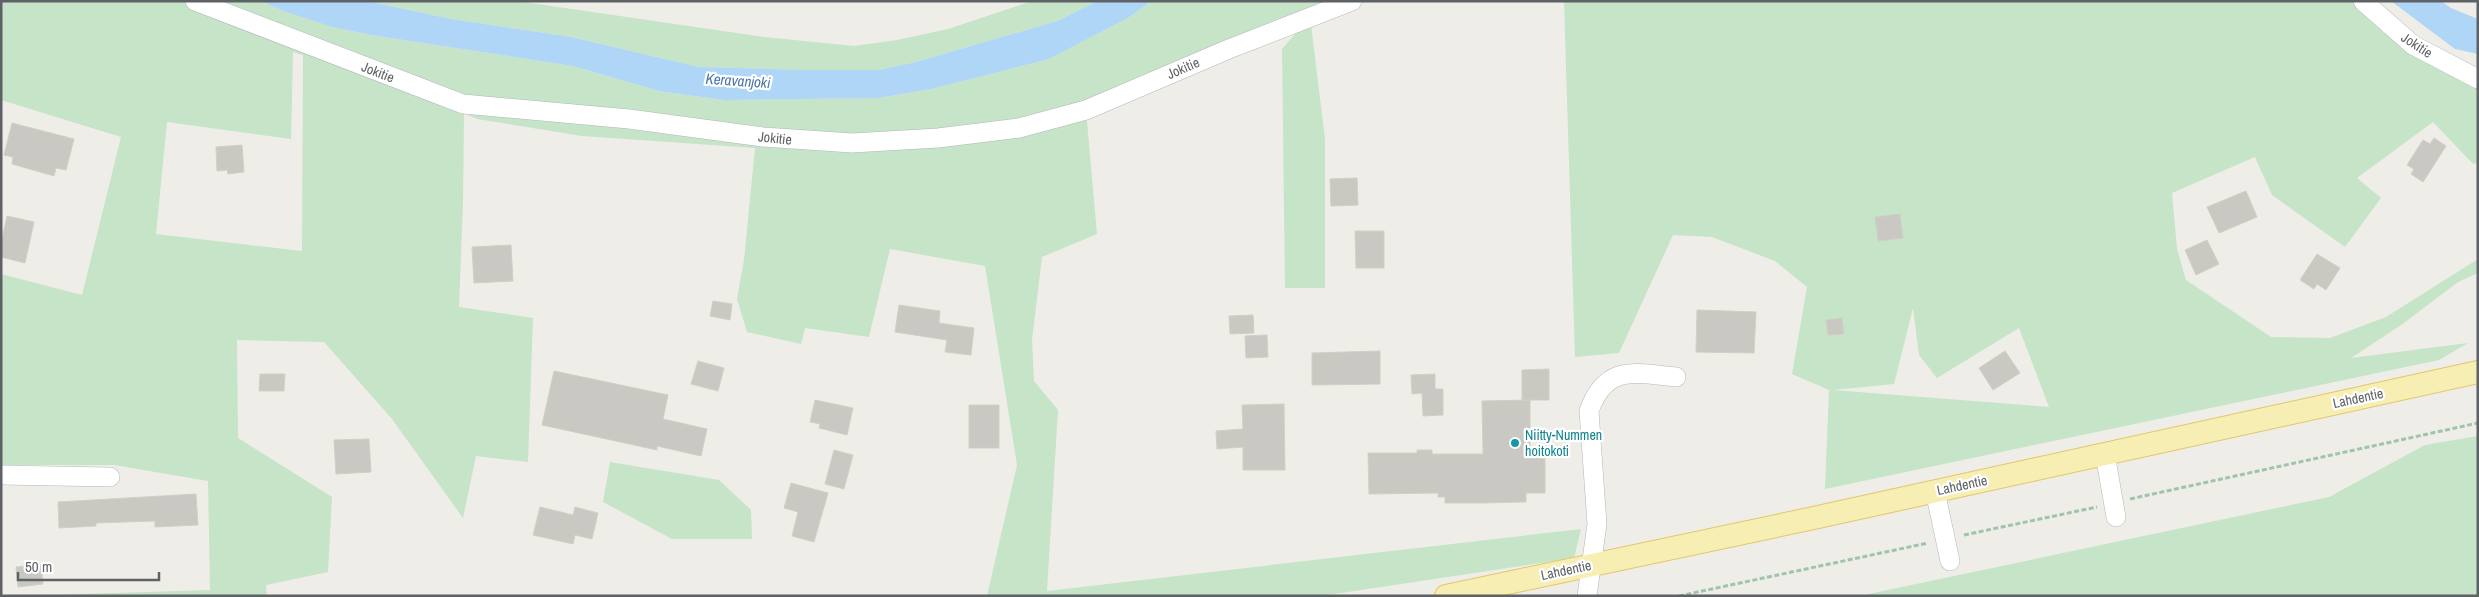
<svg xmlns="http://www.w3.org/2000/svg" width="2479" height="597" font-family="'Archivo Narrow',sans-serif">
<style>
.green{fill:#c6e4c7;fill-rule:evenodd}
.water{fill:#afd5f7}
.building{fill:#cac8c3;stroke:#d3cfc5}
.lines{fill:none;stroke-linecap:round;stroke-linejoin:round}
.minor-casing{stroke:#b4b6ba;stroke-width:20}
.major-casing{stroke:#e4c56b;stroke-width:24}
.path{stroke:#9fc4ab;stroke-width:3;stroke-dasharray:5 2.5;stroke-linecap:butt}
.minor{stroke:#fff;stroke-width:19}
.major{stroke:#f7eeb3;stroke-width:22}
.culture-dot{fill:#0f9aa8;stroke:#fff;stroke-width:2}
.labels{text-anchor:middle;stroke-width:4.5;stroke-linejoin:round;paint-order:stroke}
.street-label{font-size:14px;fill:#5e6165;stroke:#fff}
.culture-label{font-size:14px;fill:#0d838f;stroke:#fff;text-anchor:start}
.water-label{font-size:15px;font-style:italic;fill:#4c76a7;stroke:#fff}
</style>
<rect width="100%" height="100%" fill="#efede7"/>
<!-- green -->
<path class="green" d="M1,1H261L283,11L332,27L371,35L573,66L659,91L724,100L878,98L931,89L1049,59L1128,18L1151,1H1351L1310,17L1325,139V288H1285L1282,49L1309,18L1086,110L1097,234L1042,257L1032,340L1034,381L1058,410L1047,591L1581,529L1574,558L1321,596H987L1017,465L985,266L890,249L869,337L805,328L801,344L747,332L737,299L744,260L755,148L582,136L477,119L464,113L463,203L459,307L533,318L528,462L476,456L463,518L392,419L324,342L237,340L238,438L332,497L328,572L266,585L267,596H15L210,590L208,481L114,465H1V274L82,295L121,137L1,100ZM293,52L303,55L302,251L156,234L167,122L291,139Z
M367,1H517L764,37L854,46L897,40L948,29L1032,1H1098L1057,21L916,62L879,70H805L699,67L571,37L451,19Z
M1564,1H2363L2478,79V163L2473,164L2433,122L2357,178L2381,198L2345,247L2272,195L2255,157L2172,193L2177,249L2186,280L2271,337L2330,338L2386,317L2478,259V273L2458,282L2404,323L2351,358L2468,343L2439,360L1825,489L1829,390L1792,374L1807,287L1775,261L1712,237L1673,235L1619,353L1575,357ZM1913,308L1919,355L1937,378L2019,328L2049,407L1833,390L1894,384Z
M2478,436V596H1859L2329,497L2425,445Z
M610,462L719,480L751,510L752,539H672L603,502Z"/>
<!-- water -->
<path class="water" d="M261,1H367L451,19L571,37L699,67L805,70H879L916,62L1057,21L1098,1H1151L1128,18L1049,59L931,89L878,98L724,100L659,91L573,66L371,35L332,27L283,11Z
M2391,1H2441L2451,8L2478,19V54L2455,49Z"/>
<!-- building -->
<path class="building" d="M12,123L74,139L66,170L56,168L54,176L12,164L13,157L4,155Z
M2434,138L2446,146L2423,182L2411,174L2414,169L2407,165L2423,140L2430,144Z
M242,145L244,172L228,174L227,170L217,171L216,147Z
M1357,178L1358,205L1331,206L1330,179Z
M2246,191L2257,217L2219,233L2207,207Z
M1900,214L1903,238L1878,241L1875,217Z
M7,216L34,222L25,263L1,257V244Z
M1355,231H1384V268H1356Z
M2207,240L2219,264L2196,275L2185,250Z
M511,245L513,281L474,283L472,247Z
M2317,254L2340,268L2326,290L2317,284L2314,289L2300,280Z
M713,301L732,304L730,320L710,316Z
M899,305L940,311L939,323L974,328L971,355L945,352L947,340L895,332Z
M1697,310L1756,312L1754,353L1696,352Z
M1253,315L1254,333L1230,334L1229,316Z
M1842,318L1844,334L1828,335L1826,320Z
M1267,335L1268,357L1246,358L1245,336Z
M1380,351V384L1312,385V353Z
M2005,351L2020,373L1993,390L1979,368Z
M698,361L724,368L718,391L691,384Z
M1549,369V400H1522V370Z
M554,371L668,395L663,419L707,429L701,456L657,446V450L542,425Z
M260,374H285L284,391H259Z
M1435,374V389H1443V415L1423,416L1422,393L1412,394L1411,375Z
M815,400L853,408L847,435L819,428L820,424L810,422Z
M1530,400V453H1545V493H1526V502L1482,503H1445V497H1438V493L1369,494L1368,453H1417V450H1432V454H1483L1482,401Z
M1284,404L1285,470H1243V447L1217,449L1216,431L1243,429L1242,405Z
M969,405H999V448H969Z
M369,439L371,472L336,474L334,440Z
M834,450L853,455L844,489L825,484Z
M791,483L828,493L814,542L792,536L798,512L784,508Z
M196,494L198,525L155,527V521L96,523V526L59,528L58,502Z
M540,507L573,515L575,507L598,513L592,539L575,535L573,544L533,535Z
M41,565L43,584L18,587L16,567Z"/>
<g class="lines">
<defs>
<path id="minor" d="M195,1L463,104L629,119L763,137L852,143L938,138L1019,128L1086,110L1229,49L1352,1
M2363,1L2413,45L2478,79
M2105,454L2116,517
M1,475L110,477
M1935,491L1950,561
M1587,596L1597,524L1589,411C1606,364 1634,373 1676,377"/>
<path id="major" d="M1446,596L1809,519L2478,372"/>
</defs>
<!-- minor casing -->
<use href="#minor" class="minor-casing"/>
<!-- major casing -->
<use href="#major" class="major-casing"/>
<!-- path -->
<path class="path" d="M2130,499L2478,423
M1964,535L2097,507
M1679,596L1928,543"/>
<!-- minor -->
<use href="#minor" class="minor"/>
<!-- major -->
<use href="#major" class="major"/>
</g>
<!-- markers -->
<circle class="culture-dot" cx="1515" cy="443" r="5"/>
<g class="labels">
<!-- street labels -->
<g class="street-label">
<text transform="translate(2417 45) rotate(33)" y="5">Jokitie</text>
<text transform="translate(1183 68) rotate(-23)" y="5">Jokitie</text>
<text transform="translate(378 72) rotate(21)" y="5">Jokitie</text>
<text transform="translate(775 138) rotate(6)" y="5">Jokitie</text>
<text transform="translate(2358 398) rotate(-12)" y="5">Lahdentie</text>
<text transform="translate(1962 485) rotate(-12)" y="5">Lahdentie</text>
<text transform="translate(1566 570) rotate(-12)" y="5">Lahdentie</text>
</g>
<!-- culture labels -->
<g class="culture-label">
<text x="1525" y="440">Niitty-Nummen<tspan x="1525" dy="16">hoitokoti</tspan></text>
</g>
<!-- water labels -->
<g class="water-label">
<text transform="translate(738 81) rotate(4)" y="5">Keravanjoki</text>
</g>
</g>
<!-- border -->
<rect width="2479" height="597" fill="none" stroke="#5e6165" stroke-width="5"/>
<!-- scale -->
<path d="M18 572v8h141v-8" fill="none" stroke="#5e6165" stroke-width="2.5"/>
<text x="25" y="572" font-size="15" fill="#5e6165" stroke="#ffffff" stroke-width="4" paint-order="stroke">50 m</text>
</svg>
